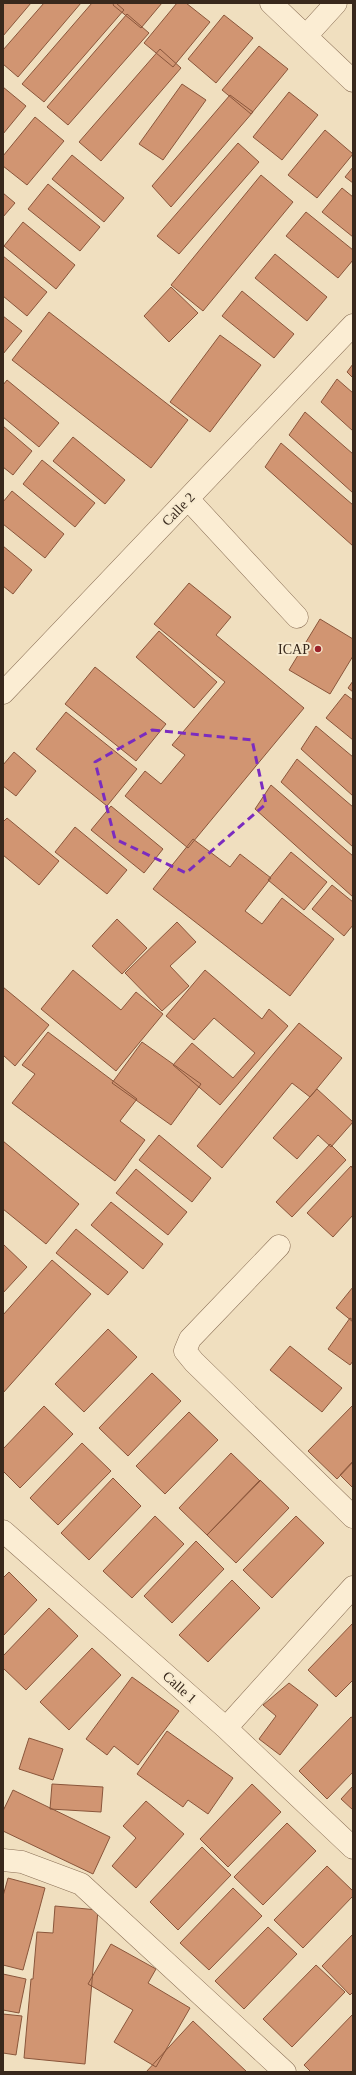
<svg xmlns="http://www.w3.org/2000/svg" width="356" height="2075" font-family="Georgia,serif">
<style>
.building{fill:#d19572;stroke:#8a563b}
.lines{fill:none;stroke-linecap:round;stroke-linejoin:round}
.minor-casing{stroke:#8a6f56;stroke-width:23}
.minor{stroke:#fbedd3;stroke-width:22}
.marked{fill:none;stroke:#7b2cbf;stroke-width:3;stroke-dasharray:8 5;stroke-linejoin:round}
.poi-dot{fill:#9c232a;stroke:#f7eacf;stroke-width:1.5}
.labels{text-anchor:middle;stroke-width:4;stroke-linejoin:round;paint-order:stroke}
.street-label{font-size:14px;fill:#38281c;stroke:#f7eacf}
.poi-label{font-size:14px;fill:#38281c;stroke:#f7eacf;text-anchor:end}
</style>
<rect width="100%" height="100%" fill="#f0dfbf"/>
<!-- building -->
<path class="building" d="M3,3H31L3,36Z
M44,3H81L18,77L3,64V50Z
M92,3H116L124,10L44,102L22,84Z
M114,3H162L141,28L113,5Z
M177,3H186L210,22L173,67L144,43Z
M127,14L149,33L68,125L47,107Z
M224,15L253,38L216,83L188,59Z
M259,46L288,69L251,114L222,90Z
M160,49L181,68L101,161L79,142Z
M182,84L206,100L163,160L139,144Z
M3,87L26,106L3,134Z
M289,92L318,115L282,160L253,137Z
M230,95L253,112L171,207L152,186Z
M35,117L64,141L27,185L3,166V156Z
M325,130L353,154L317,198L288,175Z
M238,143L259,162L179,254L157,236Z
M72,155L124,198L104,222L52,179Z
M353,167V183L345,177Z
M261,175L293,202L203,311L171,285Z
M48,184L100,227L80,251L28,209Z
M342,188L353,197V237L322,212Z
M3,193L15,203L3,217Z
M306,212L353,250V260L338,278L286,236Z
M23,222L75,265L56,289L4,246Z
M275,254L327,297L307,321L255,278Z
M3,256L47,292L27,316L3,296Z
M171,287L198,313L169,342L144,316Z
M242,291L294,334L274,358L222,316Z
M49,312L188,420L151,468L12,360Z
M3,316L22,331L3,354Z
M220,335L261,365L210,432L170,402Z
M353,364V378L347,372Z
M337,379L353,393V431L321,402Z
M7,380L59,423L39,447L3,417V385Z
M305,412L353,454V493L289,435Z
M3,426L32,451L13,475L3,467Z
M73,437L125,480L105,504L53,461Z
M281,443L353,505V546L265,467Z
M42,460L95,503L75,527L23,484Z
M12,491L64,534L45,558L3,524V502Z
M3,546L32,570L13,594L3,586Z
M189,583L231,617L216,635L304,708L188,848L125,796L145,771L161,784L185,755L172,745L225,682L154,624Z
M320,619L353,639V656L330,694L289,670Z
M159,631L217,682L194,708L136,657Z
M95,667L166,724L136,761L65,704Z
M353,681V692L348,688Z
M345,694L353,700V740L326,718Z
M66,712L137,769L107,806L36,749Z
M316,726L353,757V796L301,749Z
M14,752L36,771L16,796L3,786V765Z
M297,759L353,807V847L281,782Z
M271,785L353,856V897L255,809Z
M111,806L163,849L144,873L91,830Z
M7,818L59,861L39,885L3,855V822Z
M75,827L127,870L107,894L55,852Z
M193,839L230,867L240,854L271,878L245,911L262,924L282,898L334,939L290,996L153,889Z
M291,852L327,882L304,910L268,880Z
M332,885L353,902V925L344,936L312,909Z
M117,919L147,948L122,974L92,946Z
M177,922L196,942L170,966L189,986L162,1011L125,973Z
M73,970L121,1010L136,992L163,1014L116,1071L41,1009Z
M205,970L262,1019L269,1009L288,1026L220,1105L173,1065L192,1043L233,1078L255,1053L214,1018L194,1040L166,1016Z
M3,987L49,1025L15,1066L3,1055Z
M299,1023L342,1058L310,1097L292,1083L222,1168L197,1146Z
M48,1032L137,1099L120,1121L145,1140L115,1181L12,1103L35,1074L22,1065Z
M142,1042L201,1084L171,1125L112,1083Z
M317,1089L353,1122L331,1147L318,1135L297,1159L273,1138Z
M159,1135L211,1178L192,1202L139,1160Z
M3,1141L79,1204L46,1244L3,1209Z
M330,1144L346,1160L292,1217L276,1202Z
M351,1166L353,1169V1215L333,1237L307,1213Z
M136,1169L187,1212L168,1235L116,1193Z
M111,1202L163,1244L143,1269L91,1225Z
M76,1229L128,1272L108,1295L56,1253Z
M3,1244L27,1267L3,1293Z
M52,1260L91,1294L3,1393V1315Z
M353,1287V1322L336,1308Z
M350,1318L353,1320V1361L350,1365L328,1349Z
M108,1329L137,1357L84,1412L55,1384Z
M290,1346L342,1388L322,1412L270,1370Z
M152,1373L181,1401L128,1456L99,1428Z
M353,1405V1462L337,1479L308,1451Z
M44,1406L73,1434L20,1488L3,1471V1449Z
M189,1412L218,1440L165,1494L136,1466Z
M82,1443L111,1471L58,1525L30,1498Z
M231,1453L260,1481L207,1535L179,1508Z
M353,1461V1488L340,1475Z
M113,1478L141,1506L89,1560L61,1533Z
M260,1480L289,1508L236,1563L207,1535Z
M155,1516L184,1544L132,1598L103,1571Z
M296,1516L324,1543L272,1598L243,1570Z
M196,1541L224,1569L172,1623L144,1596Z
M9,1572L37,1600L3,1636V1578Z
M232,1580L260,1608L208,1662L179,1635Z
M49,1608L78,1636L26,1690L3,1668V1656Z
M353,1623V1680L336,1697L308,1670Z
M92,1648L121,1675L69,1730L40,1702Z
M132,1677L179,1711L138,1765L114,1746L107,1755L86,1739Z
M289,1683L318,1705L280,1755L259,1739L276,1716L263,1705Z
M351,1717L353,1718V1772L327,1799L299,1771Z
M167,1731L233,1778L208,1814L188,1800L183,1807L137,1774Z
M29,1738L63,1749L53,1780L19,1769Z
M52,1784L103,1787L101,1812L50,1809Z
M252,1784L281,1812L228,1867L200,1839Z
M353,1786V1810L341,1799Z
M13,1790L110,1837L93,1874L3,1831V1811Z
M146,1801L184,1834L136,1888L112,1866L136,1838L123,1826Z
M287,1823L316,1851L263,1905L234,1877Z
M202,1847L231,1875L178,1930L150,1902Z
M327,1866L353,1891V1896L303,1948L274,1920Z
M8,1878L45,1888L23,1970L3,1965V1896Z
M233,1888L262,1916L209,1970L180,1943Z
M55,1906L98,1910L85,2064L24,2058L31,1979H33L37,1932L53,1933Z
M268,1927L297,1954L244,2009L215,1981Z
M353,1934V1992L350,1995L322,1966Z
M111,1944L156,1969L148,1983L190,2008L156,2067L114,2042L133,2010L88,1984Z
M316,1965L345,1992L292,2047L263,2019Z
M3,1974L26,1979L19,2013L3,2010Z
M3,2014L22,2016L16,2055L3,2053Z
M353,2014V2072H311L304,2065Z
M193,2021L247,2072H146Z"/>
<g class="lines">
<defs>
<path id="minor" d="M271,3L353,81
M306,36L336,3
M188,499L297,617
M3,693L353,325
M279,1246L190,1339L185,1351L194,1362L353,1517
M3,1531L226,1728L353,1848
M226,1728L353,1587
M3,1860L22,1862L81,1884L285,2072"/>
</defs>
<!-- minor casing -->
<use href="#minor" class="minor-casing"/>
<!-- minor -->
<use href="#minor" class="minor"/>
</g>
<!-- marked area -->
<path class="marked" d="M152,730L252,740L266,804L186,873L115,839L95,762Z"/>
<!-- markers -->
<circle class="poi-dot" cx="318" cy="649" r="4"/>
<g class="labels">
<!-- street labels -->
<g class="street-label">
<text transform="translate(178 509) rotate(-46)" y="5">Calle 2</text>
<text transform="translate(180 1687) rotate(42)" y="5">Calle 1</text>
</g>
<!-- poi labels -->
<g class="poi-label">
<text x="310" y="654">ICAP</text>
</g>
</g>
<!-- border -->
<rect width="356" height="2075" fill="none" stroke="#38281c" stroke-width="8"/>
</svg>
